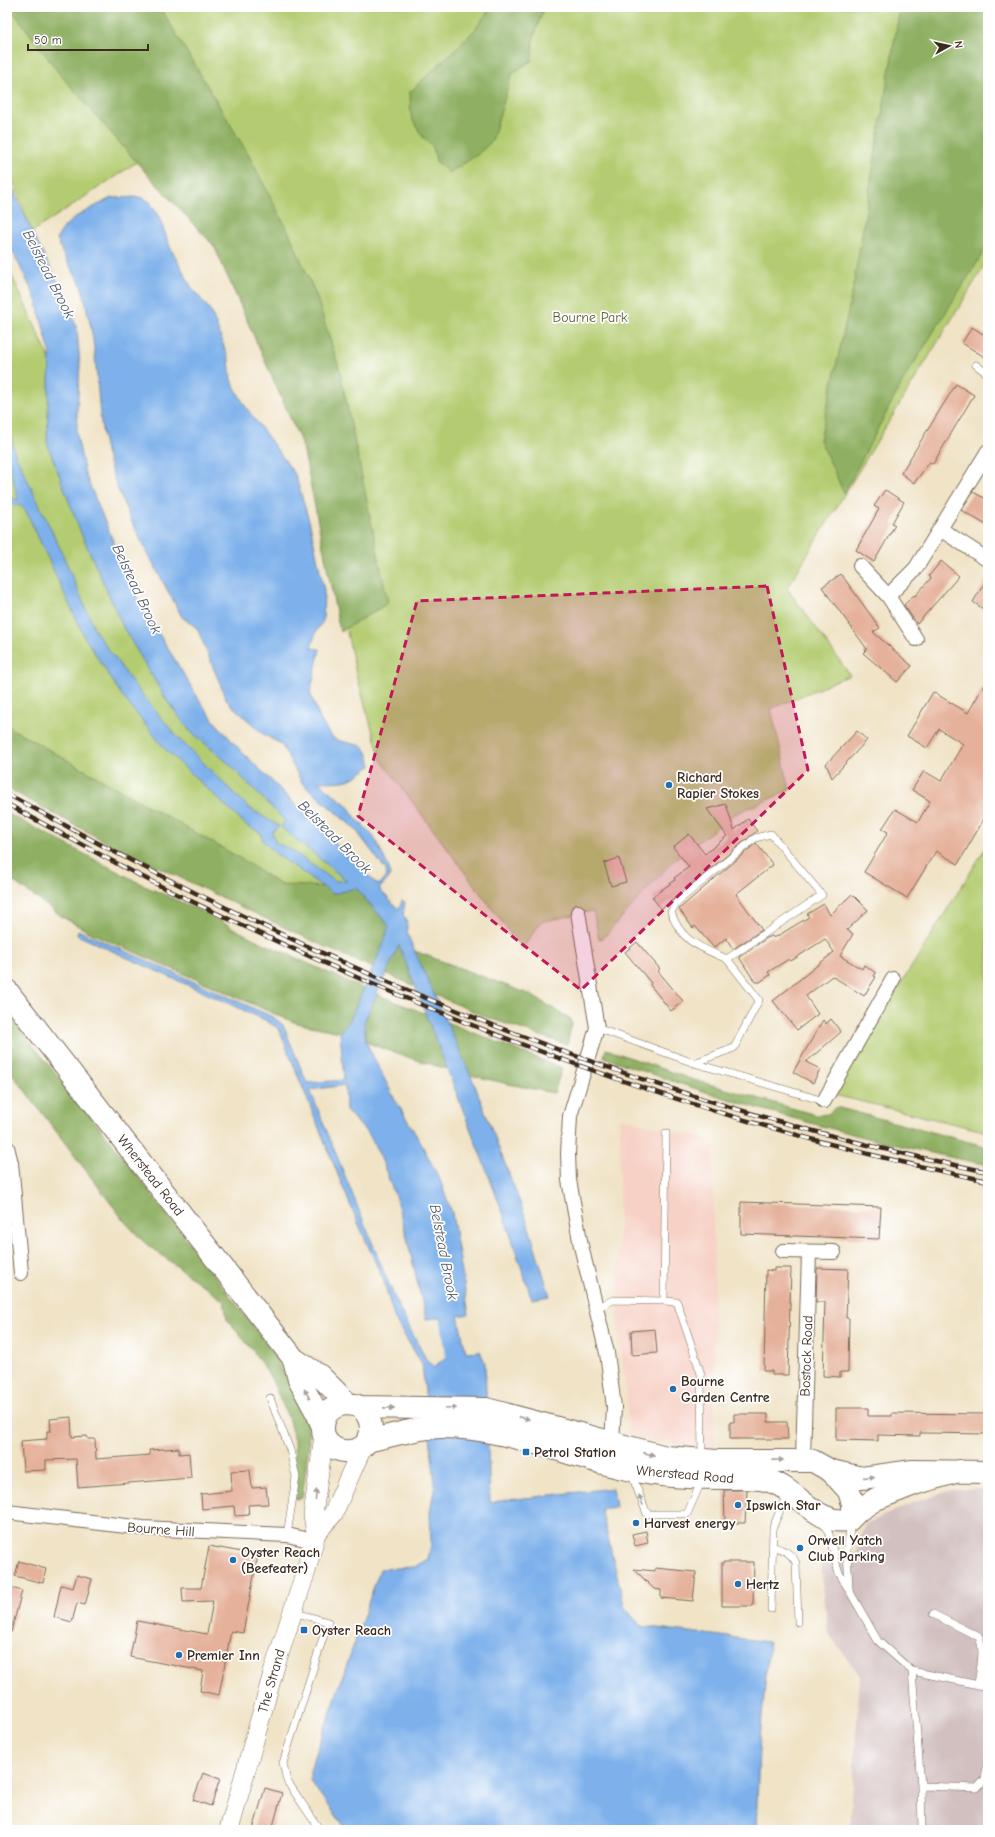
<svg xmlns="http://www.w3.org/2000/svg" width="995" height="1837" font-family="'Comic Neue',sans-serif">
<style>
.built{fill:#f7d1c6}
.industrial{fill:#d2bfbf}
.green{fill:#b4cc71;stroke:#787b48}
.forest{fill:#8fb063;stroke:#656d40}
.water{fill:#7eb1eb;stroke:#5c6e84;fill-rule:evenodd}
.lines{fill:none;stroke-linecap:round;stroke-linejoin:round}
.stream{stroke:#7eb1eb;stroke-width:5}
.building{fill:#e5b19a}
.service-casing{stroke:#7a6b59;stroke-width:8}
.minor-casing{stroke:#7a6b59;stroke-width:16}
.secondary-casing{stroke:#7a6b59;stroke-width:20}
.primary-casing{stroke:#7a6b59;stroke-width:24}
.service{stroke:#fff;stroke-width:7}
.minor{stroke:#fff;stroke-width:14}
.secondary{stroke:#fff;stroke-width:19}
.primary{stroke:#fff;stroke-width:22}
.rail-casing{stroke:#3b2a1e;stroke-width:4.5}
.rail{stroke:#fff;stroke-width:3;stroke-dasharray:9;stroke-linecap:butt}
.oneway{fill:#a79f9a}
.marked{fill:#c2185b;fill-opacity:0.2;stroke:#c2185b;stroke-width:3;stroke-dasharray:8 5;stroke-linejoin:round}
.poi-dot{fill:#1f6fb2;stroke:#fff;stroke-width:1.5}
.labels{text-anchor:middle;stroke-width:3.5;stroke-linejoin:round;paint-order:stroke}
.park-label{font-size:14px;fill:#5f5b37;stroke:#fff}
.poi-label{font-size:14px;font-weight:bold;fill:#3b2a1e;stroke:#fff;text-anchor:start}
.street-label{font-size:14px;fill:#3b2a1e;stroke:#fff}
.water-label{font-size:15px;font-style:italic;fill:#525966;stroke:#fff}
</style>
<rect width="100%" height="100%" fill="#fff"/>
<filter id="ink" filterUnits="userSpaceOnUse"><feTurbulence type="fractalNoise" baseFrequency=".025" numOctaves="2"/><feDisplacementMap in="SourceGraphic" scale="8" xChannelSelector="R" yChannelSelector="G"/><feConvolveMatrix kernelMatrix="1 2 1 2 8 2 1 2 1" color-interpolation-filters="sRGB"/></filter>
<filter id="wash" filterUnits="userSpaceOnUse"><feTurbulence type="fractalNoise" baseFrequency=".012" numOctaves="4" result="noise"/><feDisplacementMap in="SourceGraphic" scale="16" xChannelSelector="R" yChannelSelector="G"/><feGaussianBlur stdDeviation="0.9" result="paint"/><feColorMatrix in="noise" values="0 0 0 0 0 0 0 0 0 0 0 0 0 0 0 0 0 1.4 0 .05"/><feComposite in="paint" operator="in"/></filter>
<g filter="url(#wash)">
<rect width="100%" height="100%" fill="#f0e3c6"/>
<!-- built -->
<path class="built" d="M620,1118L713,1140L715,1448L687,1446L628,1436L627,1398L618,1324Z"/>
<!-- industrial -->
<path class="industrial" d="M988,1489V1830H850L860,1675L828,1633L820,1555L856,1553L863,1528L867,1523L913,1503L951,1490Z"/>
<!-- green -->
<path class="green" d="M7,7H988V260L787,588L850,675L771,709L790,790L733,815L672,862L603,938L599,939L593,911L541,922L522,949L381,760L356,674L306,444L217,246L56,68L137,162L32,232L7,165Z
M7,265L49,357L124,629L367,899L281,885L7,731Z
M988,844V1132L834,1095L874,1027Z"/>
<!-- forest -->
<path class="forest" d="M10,7H160L248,154L290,235L316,295L340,371L388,603L340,632L303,447L214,246L147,174L58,72Z
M491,7H544L533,39L532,60L512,74L492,141L477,155L449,173L436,161L433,147L422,136L411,117L410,92L475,30Z
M900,7H988V245L904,379L844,493L820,440L853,288Z
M7,726L238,857L281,885L356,888L389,926L384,945H399L529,994L571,1019L572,1024L567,1045L486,1017L327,948L104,841L7,788Z
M7,813L145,886L205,913L252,938L371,992L562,1068L554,1093C493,1082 423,1065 366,1042L364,1023L349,1022L340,1032L296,1023L282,1017L91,933L64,918L7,877Z
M7,1013L119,1152L270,1348L299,1400L308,1428L309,1446L302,1498L296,1499L294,1440L288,1417L271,1378L253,1351L227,1319L224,1301L145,1243L125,1222L7,1067Z
M606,1049L691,1079L816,1115L828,1114L836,1107L988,1147V1165C858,1139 729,1103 604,1057Z"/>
<!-- water -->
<path class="water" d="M7,177L37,242L67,300L77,329L80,365L77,410V436L85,474L137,598L200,701L215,722L242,752L378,885L387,876L386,870L355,829L303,784L281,744L263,734L227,701L197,628L182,617C155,566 121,511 107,455C95,408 100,358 87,310C85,301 84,290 79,281C71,267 61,254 57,238L65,226L77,216L111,198L140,197L150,202L159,217L170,247L192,288L211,311L229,360L231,380L245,406L295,474L310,524L324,590L323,621L316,632L311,648L320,649L310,693L321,721L330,735L336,740L363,746L368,754L371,766C346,784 347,781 318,782L347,805L356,818L374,837L389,868L390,877L380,888V891C388,896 391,904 399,909L402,901L405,902L403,915L406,918L408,936L474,1083L527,1221L550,1296L532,1299L503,1213L399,945L364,1022L366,1042L393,1096L422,1145L440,1180L452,1213L469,1314L458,1316L466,1352L480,1351L485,1363L490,1502L613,1488L616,1507L601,1509L625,1608L641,1626L769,1642L759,1749L756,1830H347L310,1781V1771L380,1569L414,1567L428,1559L431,1544L430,1512L435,1484L422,1364L395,1320L384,1282L349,1202L279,1029L265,1020L77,935L78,930L273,1017L283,1025L307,1083L344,1080L340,1032L349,1022L383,945L389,926L356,888L333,894L275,853L263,841L261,833L246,825L166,750L123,697L85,638L26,511L21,506L8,503L7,488L11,498L18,500L7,454V422L15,454L59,546L96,632L135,686L178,738L249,808L279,826L272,832L276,843L288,848L335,881H347L281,827L285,821L227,762L190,731L167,701L124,629L81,533L47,443L50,352L35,297L7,240ZM345,1085L346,1110L370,1136L381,1158L395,1196L406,1234L426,1319L444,1317L450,1355L436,1365L435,1368L427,1361L398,1306L310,1090Z"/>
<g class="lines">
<!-- stream -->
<path class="stream" d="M442,1311L449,1360"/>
</g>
<g id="blocks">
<!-- building -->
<path class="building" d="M972,327L988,337V359L962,343Z
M956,384L974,395L933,464L930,462L914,483L901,473Z
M885,490L904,502L892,523L895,525L874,562L856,550L879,509L874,506Z
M973,492L988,500V526L961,510Z
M941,561L959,576L917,624L904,605L914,595L915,596L931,578L929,576Z
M841,574L880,628L873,632L912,666L897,682L863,653L867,649L822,587Z
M988,577V612L973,602Z
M988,678V812L958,864L936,851L907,898L864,872L888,832L882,829L895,809L918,822L930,801L912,790L924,771L941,781L963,744L939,729L927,748L907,736L933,692L968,713Z
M857,731L867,740L832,778L826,764Z
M726,804L734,830L748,819L757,831L661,909L652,897L675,880L674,878L689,867L673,847L689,834L705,854L727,836L707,809Z
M756,843L773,865L736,894L762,930L733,949L726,938L714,948L695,926L693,928L679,909Z
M619,858L626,882L611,886L604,863Z
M852,894L868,910L847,930L853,934L840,956L862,969L864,965L876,973L874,976L876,977L864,996L832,976L806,996L818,1014L797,1030L773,1001L834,952L825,939L791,961L789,959L768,972L770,975L760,982H755L739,957L767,938L772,936L774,938L809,917L807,914L824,904L830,915Z
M637,942L660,969L658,971L683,1001L671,1011L650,985L651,983L625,952Z
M831,1019L841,1032L806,1062L820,1069L813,1083L793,1072L823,1020L826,1024Z
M741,1202L881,1207L879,1239L741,1234Z
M774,1268H791L788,1375H772V1371H764L766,1270L774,1271Z
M817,1268L848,1269L846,1318H849L848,1372H840V1377L823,1376L825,1302H816Z
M655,1329L657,1353L632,1355L631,1331Z
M836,1408H868V1416H892V1413L988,1414V1434L925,1433H920V1436L878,1435V1441L836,1440Z
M734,1414H768V1422H787L788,1439H730V1422H734Z
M71,1417L72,1437L87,1436L88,1439H95L96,1459L150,1455L149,1450L179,1448V1454L189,1453L191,1478L78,1487L76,1459L46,1460V1470L23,1471L21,1441L47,1439V1431H51L50,1419Z
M250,1470L252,1488L266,1487L268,1504L248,1505L249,1515L235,1516L234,1506L202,1509L201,1494L232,1491L231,1471Z
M724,1490H747L745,1523H725Z
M646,1531L648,1543L635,1546L632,1534Z
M209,1546L258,1555L243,1633L231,1631L219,1695L200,1691L203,1671L130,1657L137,1621L207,1634L213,1601L183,1602L182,1588H201Z
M19,1561L46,1569L43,1583L15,1576Z
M722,1562H754L753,1606H722Z
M655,1568L696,1572L693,1601L661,1598V1590L654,1589L634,1569L655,1571Z
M77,1575L92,1579L85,1605L77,1603L72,1622L54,1617L61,1585L73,1588Z
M7,1587L22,1591L11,1632L7,1631Z
M203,1773L220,1779L211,1806L193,1800Z
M265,1788L282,1793L272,1830H253Z"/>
</g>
</g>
<g filter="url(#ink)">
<use href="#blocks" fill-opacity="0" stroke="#7a6b59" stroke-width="1"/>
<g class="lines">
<defs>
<path id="service" d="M976,365L988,374
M597,1028L694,1063L824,1101
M694,1063L734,1048L759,1000L727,959L822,895L771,834L755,838L677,902L671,912C681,942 700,947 727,959
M664,1301L677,1302L701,1374L702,1458
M597,1308L613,1300L664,1301L666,1133
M270,1398L290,1450L296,1477L287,1535
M631,1473L647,1514H687L702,1480
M822,1521L829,1534L838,1571L878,1641L912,1671L988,1687
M772,1546C783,1550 791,1552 796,1563L798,1622
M849,1589L847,1550L851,1522
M771,1609L773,1527L787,1494
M293,1612L328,1622L283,1763L287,1781L320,1830
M933,1614L979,1637C985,1651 980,1669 978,1684
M912,1671L921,1786L977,1788L985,1779L988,1759
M921,1786L922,1830"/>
<path id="minor" d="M940,529L988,560
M860,566L888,596L916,568L988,451
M888,596L916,639
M578,912L597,1028L570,1116L568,1154L569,1180L581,1246L607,1353L614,1407L612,1444
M824,1101L893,979
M7,1147L11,1163L21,1273
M783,1251L834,1252
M803,1460L809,1252
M7,1512L143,1528L287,1535L314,1541"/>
<path id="secondary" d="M316,1533L333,1514L362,1448
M229,1830L275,1666L306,1571L316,1533L313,1515L324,1435"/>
<path id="primary" d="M7,991L294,1359L320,1376L347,1403
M294,1359L299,1380L317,1413L323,1427
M361,1407C367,1413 371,1420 371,1429C370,1461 321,1457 323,1427C324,1405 345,1401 361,1407L486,1409L666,1457L717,1461H813L831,1471L849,1491L853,1504V1516
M367,1441C392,1436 417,1427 442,1427C516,1427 582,1464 654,1474C678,1478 703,1478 727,1478C740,1478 754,1477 766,1480C797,1487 815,1526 849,1520L859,1510L876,1499L914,1484L959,1471
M831,1471L862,1478L913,1471L988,1472"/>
</defs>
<!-- service casing -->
<use href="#service" class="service-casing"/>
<!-- minor casing -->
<use href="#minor" class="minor-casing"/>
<!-- secondary casing -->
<use href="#secondary" class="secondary-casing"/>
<!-- primary casing -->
<use href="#primary" class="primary-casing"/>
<!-- service -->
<use href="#service" class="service"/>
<!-- minor -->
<use href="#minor" class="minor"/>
<!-- secondary -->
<use href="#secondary" class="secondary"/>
<!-- primary -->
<use href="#primary" class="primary"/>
<defs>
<path id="rail" d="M7,794C51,817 94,842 138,864C406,1002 692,1113 988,1172
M7,804C49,827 91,850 133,872C208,911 286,946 363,980C565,1067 773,1138 988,1181"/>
</defs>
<!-- rail casing -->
<use href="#rail" class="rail-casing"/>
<!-- rail -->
<use href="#rail" class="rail"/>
</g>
<!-- one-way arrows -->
<defs><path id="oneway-solid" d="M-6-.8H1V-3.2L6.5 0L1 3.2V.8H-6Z"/></defs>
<g class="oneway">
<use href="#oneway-solid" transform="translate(307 1394) rotate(-120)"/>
<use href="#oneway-solid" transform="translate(389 1408) rotate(1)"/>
<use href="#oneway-solid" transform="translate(451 1408) rotate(2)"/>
<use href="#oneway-solid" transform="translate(524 1418) rotate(13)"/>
<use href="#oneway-solid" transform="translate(649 1454) rotate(13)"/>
<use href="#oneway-solid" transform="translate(778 1460) rotate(-1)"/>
<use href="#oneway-solid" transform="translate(869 1477) rotate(-4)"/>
<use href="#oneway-solid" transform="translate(316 1495) rotate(-83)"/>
<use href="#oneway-solid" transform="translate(641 1500) rotate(-111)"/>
</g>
</g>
<!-- marked area -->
<path class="marked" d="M767,586L808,770L581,990L358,816L417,601Z"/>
<!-- markers -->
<g class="poi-dot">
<circle cx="669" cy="785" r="4"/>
<circle cx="673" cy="1389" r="4"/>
<rect x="522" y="1448" width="8" height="8" rx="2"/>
<circle cx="738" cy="1505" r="4"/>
<circle cx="636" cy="1523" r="4"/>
<circle cx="800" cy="1548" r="4"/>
<circle cx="233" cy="1560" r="4"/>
<circle cx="738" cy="1584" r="4"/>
<rect x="300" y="1626" width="8" height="8" rx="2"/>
<circle cx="179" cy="1655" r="4"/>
</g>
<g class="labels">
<!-- park labels -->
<g class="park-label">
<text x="590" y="322">Bourne Park</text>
</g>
<!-- poi labels -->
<g class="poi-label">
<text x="677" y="782">Richard<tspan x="677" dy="16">Rapier Stokes</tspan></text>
<text x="681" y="1386">Bourne<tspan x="681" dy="16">Garden Centre</tspan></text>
<text x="534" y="1457">Petrol Station</text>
<text x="746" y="1510">Ipswich Star</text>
<text x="644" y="1528">Harvest energy</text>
<text x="808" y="1545">Orwell Yatch<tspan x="808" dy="16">Club Parking</tspan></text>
<text x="241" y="1557">Oyster Reach<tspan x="241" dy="16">(Beefeater)</tspan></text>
<text x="746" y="1589">Hertz</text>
<text x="312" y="1635">Oyster Reach</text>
<text x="187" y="1660">Premier Inn</text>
</g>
<!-- street labels -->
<g class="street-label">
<text transform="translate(151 1175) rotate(52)" y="5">Wherstead Road</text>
<text transform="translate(806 1356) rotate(-88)" y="5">Bostock Road</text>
<text transform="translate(685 1474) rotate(5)" y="5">Wherstead Road</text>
<text transform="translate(161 1529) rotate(4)" y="5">Bourne Hill</text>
<text transform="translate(271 1681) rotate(-74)" y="5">The Strand</text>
</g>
<!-- water labels -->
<g class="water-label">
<text transform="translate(49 274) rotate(63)" y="5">Belstead Brook</text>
<text transform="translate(137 589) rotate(65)" y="5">Belstead Brook</text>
<text transform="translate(335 837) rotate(45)" y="5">Belstead Brook</text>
<text transform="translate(444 1252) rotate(79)" y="5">Belstead Brook</text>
</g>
</g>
<!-- margin -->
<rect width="995" height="1837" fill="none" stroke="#fff" stroke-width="24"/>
<!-- north arrow -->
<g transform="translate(949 46) rotate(82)" stroke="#ffffff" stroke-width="3" paint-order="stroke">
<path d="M0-3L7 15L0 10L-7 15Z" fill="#3b2a1e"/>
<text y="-6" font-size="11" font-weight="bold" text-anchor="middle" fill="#3b2a1e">N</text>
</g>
<!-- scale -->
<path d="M28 44v6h120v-6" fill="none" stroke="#3b2a1e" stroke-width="2"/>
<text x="34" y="44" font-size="12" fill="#3b2a1e" stroke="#ffffff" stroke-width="3" paint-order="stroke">50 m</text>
</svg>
